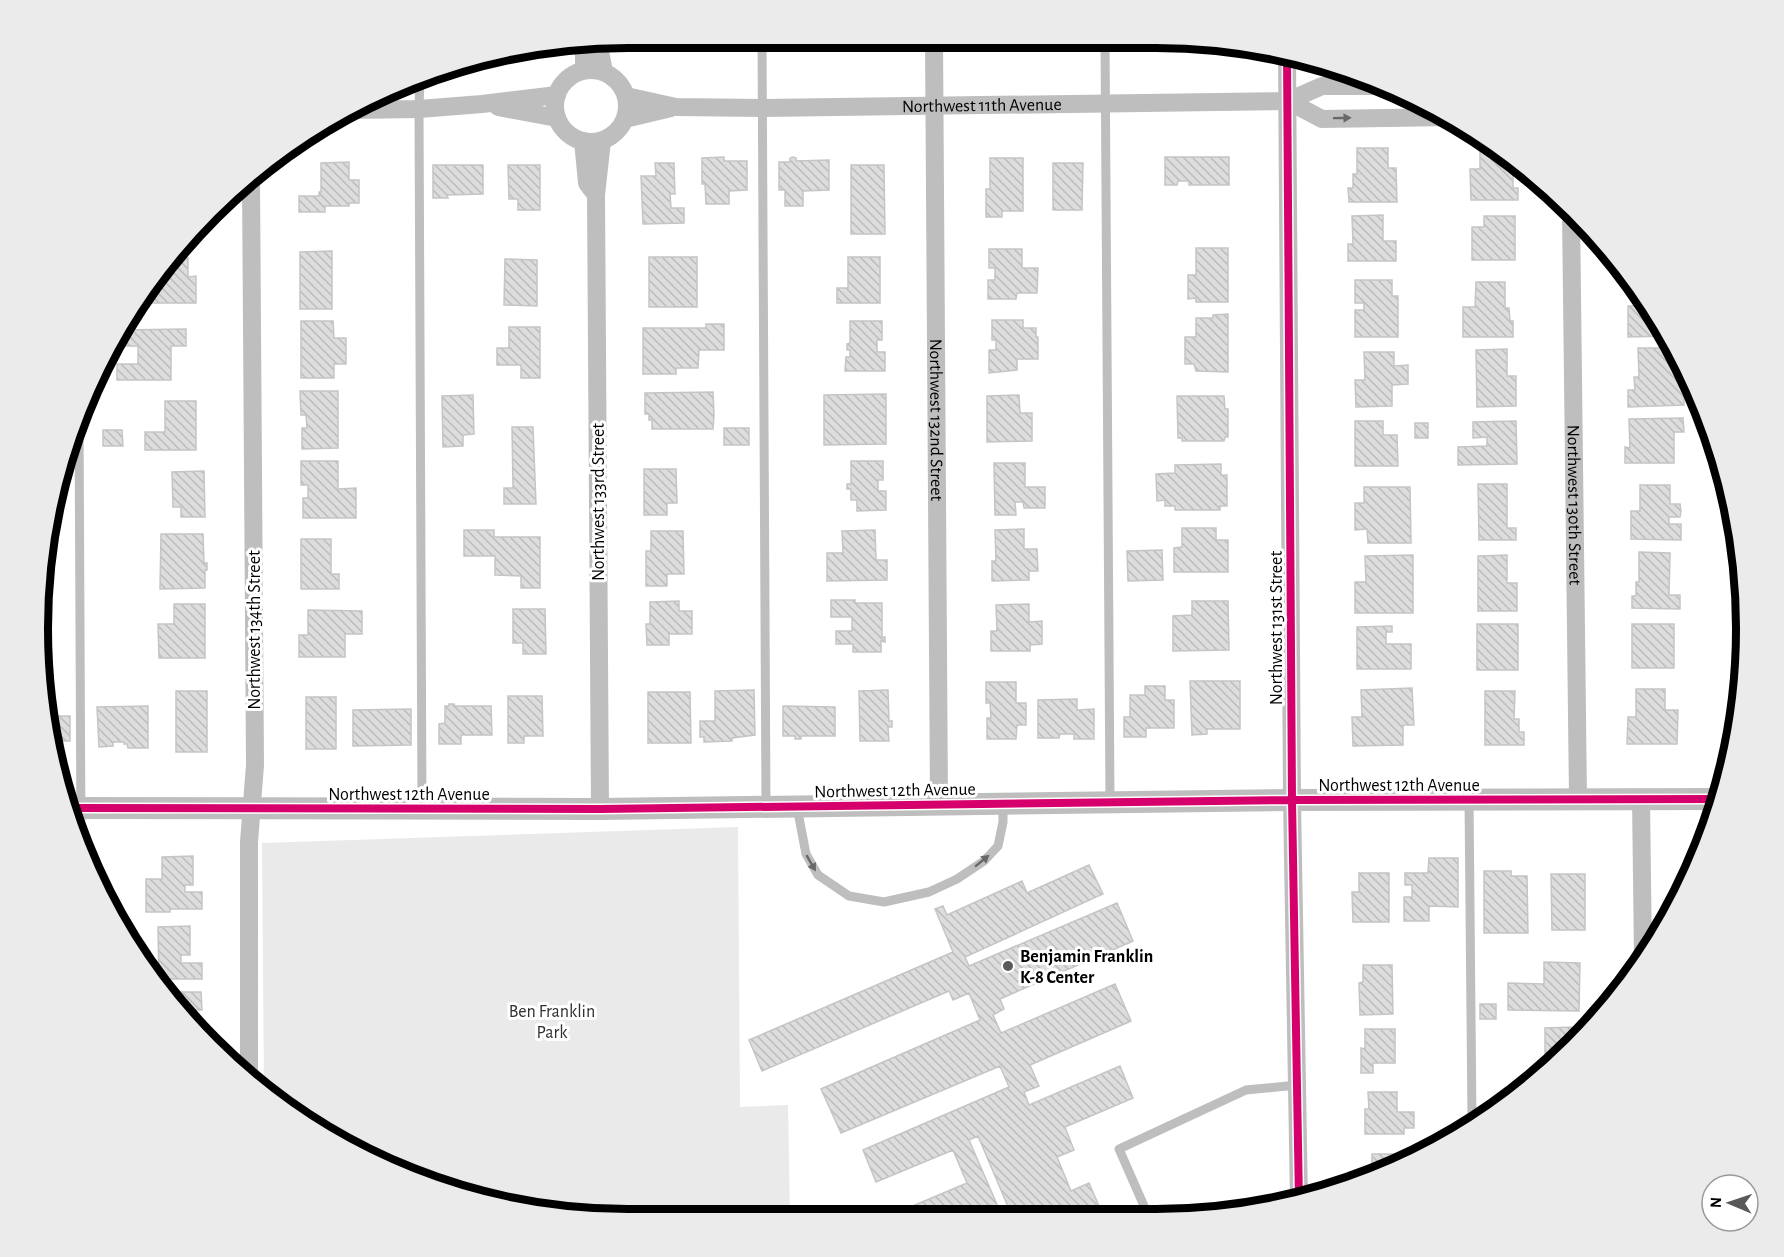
<svg xmlns="http://www.w3.org/2000/svg" width="1784" height="1257" font-family="'Alegreya Sans',sans-serif">
<style>
.park{fill:#eaeaea}
.building{fill:url(#building-back-hatch);stroke:#c5c5c5;stroke-width:1.5}
.lines{fill:none;stroke-linecap:round;stroke-linejoin:round}
.service{stroke:#bebebe;stroke-width:9}
.minor{stroke:#bebebe;stroke-width:18}
.tertiary{stroke:#bebebe;stroke-width:22}
.cycleway-casing{stroke:#fff;stroke-width:11}
.cycleway{stroke:#d6006c;stroke-width:8}
.oneway{fill:#686868}
.poi-dot{fill:#595959;stroke:#fff;stroke-width:2}
.labels{text-anchor:middle;stroke-width:6;stroke-linejoin:round;paint-order:stroke}
.street-label{font-size:18px;fill:#000;stroke:#fff}
.poi-label{font-size:18px;font-weight:bold;fill:#000;stroke:#fff;text-anchor:start}
.park-label{font-size:18px;fill:#303030;stroke:#fff}
.rim{fill:none;stroke:#000;stroke-width:8}
</style>
<defs>
<pattern id="building-back-hatch" width="6" height="6" patternUnits="userSpaceOnUse" patternTransform="scale(1.5)"><rect width="6" height="6" fill="#ddd"/><path d="M-1 5l2 2M0 0l6 6M5-1l2 2" fill="none" stroke="#bcbcbc"/></pattern>
</defs>
<rect width="100%" height="100%" fill="#fff"/>
<!-- park -->
<path class="park" d="M738,827L740,1107L788,1105L790,1217L590,1218L476,1199L367,1159L269,1098L264,1093L262,843Z"/>
<!-- building -->
<path class="building" d="M642,38H672V43H642Z
M778,38H826V41L800,42V48H778Z
M849,38H892V43H870V48L849,49Z
M984,38H1017V47H984Z
M1037,38H1083V48L1037,49Z
M1130,38H1156L1176,39V42H1145V46H1133V42H1130Z
M1189,41L1226,44V46H1189Z
M1480,146H1495L1509,156L1510,173H1513V188H1518V200H1471L1470,169H1480Z
M1357,148H1388V168H1396L1397,202H1349L1348,188H1353V174H1357Z
M724,157V161H747V190L729,191V204H706L705,184H702V158Z
M793,157L796,158V161L829,160V190L803,191V206H785V190H779V162H790V158Z
M1165,157H1229V185H1189V181H1178L1177,185H1165Z
M990,158H1023V211H1002V217H986V189H990Z
M349,162V180H359V203H349V206H325V212H299V196H319V192H321V163Z
M655,163H674L675,194H670L671,208H684V223L643,224L641,176H656Z
M1053,163H1083L1082,210H1053Z
M433,165H483V194L447,195L448,198H433Z
M508,165H540V210H518V199H509Z
M851,165H884L885,234H851Z
M1383,215V241H1396V261H1348V244H1353L1352,216Z
M1484,216H1515V260H1472V227H1484Z
M1196,248H1228V302H1196V298L1188,299V275H1196Z
M989,249H1022V268H1038L1037,293H1017L1016,299H988V280H995V268H989Z
M332,251V309H300V252Z
M649,257H697V307H649Z
M848,257H880V303H837V288H848Z
M170,258H188V277L196,276V303H139V298L153,279H157V275Z
M505,259L537,260V306L504,305Z
M1355,280H1392V296H1398V337H1355V310H1364V303H1355Z
M1476,282H1505V308H1509L1510,321H1513V337H1463V307H1475Z
M1638,292L1667,333L1669,336L1628,337V306H1638Z
M1228,314V372L1196,371L1194,364H1185V337H1196V318H1213V315Z
M992,320H1023V328H1036V337H1038V359H1017V370L989,373V350H996V340H992Z
M301,321H333L334,338H346V364H334V378H301Z
M850,321H882V340H877V352H885V371H845L846,357H850V350H847V344L850,343Z
M706,324H724V350H699L698,368H676V374H643V328H706Z
M509,327H540V378H521V365H497V348H509Z
M186,329V346H171V380H117V364H138V346H112L121,330Z
M1638,348H1674L1683,368L1684,405L1628,407V390H1635L1634,377H1639Z
M1507,349V376H1516V406L1477,407L1476,350Z
M1364,352H1394V366L1408,365V384L1392,385V406L1356,407L1355,380H1365Z
M300,391H338V448L302,449V428H307L306,415H301Z
M713,392L714,415L713,429H652V420H649V414H645V393Z
M886,394V444L824,445V395Z
M473,395L474,434L463,435V446L443,447L442,396Z
M1019,395L1020,413H1032V441L987,442V396Z
M1177,396H1224L1225,409H1228V437H1225L1224,441H1182V438H1178Z
M165,401H196V450H145V432H165Z
M1683,418L1684,432H1674V463H1625V447L1630,448L1629,419Z
M1355,421H1383V435H1397L1398,466H1355Z
M1516,421L1517,464L1458,465V447L1487,446V437L1473,438V422Z
M1415,423H1428V438H1415Z
M512,427H533L536,504H504V488H513Z
M724,428H749V445H724Z
M103,430H122L123,446H103Z
M301,461H338V489L356,488V518H303V498H308V485H301Z
M851,461H883V480H878V491H886V510L857,511V500H851V489H847V484H851Z
M994,463H1025V487H1045V508H1024L1023,502H1015L1016,515H995Z
M1221,464V475H1227V506H1220V510H1175V506H1165V500L1157,501L1156,474L1175,473V465Z
M644,469H676L677,503H667V515H644Z
M204,471L205,517H181V507H173L172,472Z
M1478,484H1507V528H1516V540H1479Z
M1640,485H1670V504H1680L1681,511L1680,517H1669V524H1681V540L1631,539V511H1640Z
M1364,487H1410L1411,543H1368L1367,529L1355,530V503H1364Z
M1182,528H1216V540H1228V572H1174V548L1182,547Z
M1024,529V549H1037L1038,571H1029V580L992,581V561H996L995,530Z
M464,530H494V537H540V588H521V576L495,575V556H464Z
M875,530L876,560H887V580L827,581V553H843L842,531Z
M651,531H683L684,574H667V586H646V551H651Z
M161,534H203L204,563H207V570H205V588L160,589Z
M301,539H331V574H339V589H301Z
M1162,550L1163,580L1128,581L1127,551Z
M1639,552L1670,553L1669,595H1680V609L1632,608V596H1636V582H1639Z
M1413,555V613H1355V582H1366L1365,556Z
M1507,555V583H1517V611H1478V556Z
M831,600H855V603H882V637H885V642L881,641V652H853V644H836V631H852V617H831Z
M679,601V611H692V634H669V645H647L646,624H650V602Z
M1192,601H1228L1229,650L1173,651V616L1192,615Z
M174,604H205V658H159L158,624H174Z
M1029,604V622L1042,621V644L1030,645V651H991V631H997L996,605Z
M513,609H545L546,654H523V643H513Z
M308,610L362,611V634H345V657H299V635H308Z
M1477,624H1518V670H1477Z
M1632,624H1674V668H1632Z
M1392,626V632H1386V644H1411V669H1357V627Z
M1190,681H1240V729H1207V734L1192,735Z
M986,682H1016V703H1026V725H1017L1016,739H987V718H991L990,703H986Z
M1145,686H1165V700H1174V728H1146V737H1124V717H1130V695H1145Z
M1412,688L1414,725H1403V745L1353,746L1352,717H1362L1361,690Z
M1636,689H1665V710H1678L1677,744H1627L1628,717H1636Z
M754,690L755,735L732,738V741L704,742V737H700V721H715V691Z
M888,690L889,721H892V727H888L889,741H860L859,691Z
M176,691H207V752H176Z
M1485,691H1515L1514,719H1519V732H1524V745H1485Z
M648,692H690L691,743H648Z
M42,695H50V724H57V716H70V741H49Z
M508,696H542L543,736H524V743H508Z
M306,697H336V749H306Z
M1077,699V710L1094,709V739H1074V734H1060L1059,738H1038V700Z
M449,704H454L455,706H491L492,735H461V744H439V724L445,723V706H449Z
M148,706V748H128L127,744H124V742H113V746L99,747L97,707Z
M783,706L835,707V736H801V739H795V736H783Z
M411,709V745L353,746V710Z
M193,856V885H185V892H202V909H170V912H146V879H162V857Z
M1429,858H1458V907L1429,906V921H1404V897H1412V885H1405V873H1428Z
M1089,865L1103,894L965,957L969,966L1117,903L1133,941L1000,999L1004,1009L993,1015L1001,1033L1115,984L1131,1021L1030,1065L1039,1086L1024,1092L1029,1105L1120,1066L1133,1098L1065,1127L1074,1150L1057,1157L1071,1191L1089,1183L1099,1206L1084,1213L1085,1215L1012,1216L978,1136L969,1140L1002,1216H989L988,1214L983,1216H889L967,1183L953,1150L876,1182L863,1150L1009,1087L1000,1066L841,1133L821,1089L980,1020L969,993L953,1000L949,991L762,1071L749,1040L953,952L935,909L943,906L947,915L1022,881L1027,893Z
M1484,871H1511V876H1527L1528,933H1484Z
M1359,873H1389V922H1353L1352,892H1359Z
M1551,874H1585V930H1552Z
M190,926V955H181V963H202V979H159L158,927Z
M1544,962L1580,963L1579,1011L1508,1010V983L1544,984Z
M1363,965H1392L1393,1014L1360,1015L1359,983L1363,982Z
M167,992H201L202,1010H191V1020H189V1023L184,1018Z
M1480,1004H1496V1019H1480Z
M1575,1027V1041L1555,1062L1545,1063V1028Z
M1365,1029H1395V1063H1373V1073H1361V1048L1365,1049Z
M1368,1092H1397V1112H1414V1128H1404V1134H1365V1109H1369Z
M1372,1154H1401L1402,1164L1366,1178V1170H1372Z"/>
<g class="lines">
<!-- service -->
<path class="service" d="M762,38L766,807
M1105,38L1110,802
M420,76L419,109L422,809
M79,417L81,839
M1469,799L1472,1122
M797,807L806,854L818,875L849,896L884,902L929,892L957,879L984,861L998,846L1003,822V803
M1148,1215L1119,1149L1246,1090L1297,1085"/>
<!-- minor -->
<g class="minor">
<path id="s1" d="M934,38L939,804"/>
<path d="M598,41L604,72"/>
<path d="M584,43V70"/>
<path d="M1287,54L1292,800L1299,1201"/>
<circle cx="591" cy="106" r="36"/>
<path id="s2" d="M626,96L676,107L763,108L1288,101L1322,86H1388"/>
<path d="M1288,101L1322,119L1451,117"/>
<path d="M498,107L557,118"/>
<path d="M351,110L419,109L482,104L557,95"/>
<path d="M625,119L671,108"/>
<path d="M583,141L587,183L593,191"/>
<path id="s3" d="M1571,211L1578,799"/>
<path d="M1641,799L1643,958"/>
<path d="M600,809L596,195L602,141"/>
<path d="M249,1079V842L255,765L251,180"/>
</g>
<!-- tertiary -->
<path class="tertiary" d="M71,808L600,809L1292,800L1720,799"/>
<defs>
<path id="cycleway" d="M1287,54L1292,800L1299,1201
M71,808L600,809L1292,800L1720,799"/>
</defs>
<!-- cycleway casing -->
<use href="#cycleway" class="cycleway-casing"/>
<!-- cycleway -->
<use href="#cycleway" class="cycleway"/>
</g>
<!-- one-way arrows -->
<defs><path id="oneway-solid" d="M-6-.8H1V-3.2L6.5 0L1 3.2V.8H-6Z" transform="scale(1.5)"/></defs>
<g class="oneway">
<use href="#oneway-solid" transform="translate(1342 118) rotate(-1)"/>
<use href="#oneway-solid" transform="translate(982 861) rotate(-39)"/>
<use href="#oneway-solid" transform="translate(811 863) rotate(60)"/>
</g>
<!-- markers -->
<circle class="poi-dot" cx="1008" cy="966" r="6"/>
<g class="labels">
<!-- street labels -->
<g class="street-label">
<text dy="6" stroke="none"><textPath href="#s2" startOffset="357">Northwest 11th Avenue</textPath></text>
<text dy="6" stroke="none"><textPath href="#s1" startOffset="382">Northwest 132nd Street</textPath></text>
<text transform="translate(598 502) rotate(-90)" y="6">Northwest 133rd Street</text>
<text dy="6" stroke="none"><textPath href="#s3" startOffset="294">Northwest 130th Street</textPath></text>
<text transform="translate(1276 628) rotate(-90)" y="6">Northwest 131st Street</text>
<text transform="translate(254 630) rotate(-90)" y="6">Northwest 134th Street</text>
<text x="1399" y="791">Northwest 12th Avenue</text>
<text transform="translate(895 790) rotate(-1)" y="6">Northwest 12th Avenue</text>
<text x="409" y="800">Northwest 12th Avenue</text>
</g>
<!-- poi labels -->
<g class="poi-label">
<text x="1020" y="962">Benjamin Franklin<tspan x="1020" dy="21">K-8 Center</tspan></text>
</g>
<!-- park labels -->
<g class="park-label">
<text x="552" y="1017">Ben Franklin<tspan x="552" dy="21">Park</tspan></text>
</g>
</g>
<!-- crop -->
<path d="M0 0H1784V1257H0ZM628 48H1156A580 580 0 0 1 1736 628V629A580 580 0 0 1 1156 1209H628A580 580 0 0 1 48 629V628A580 580 0 0 1 628 48Z" fill="#ebebeb" fill-rule="evenodd"/>
<path class="rim" d="M628 48H1156A580 580 0 0 1 1736 628V629A580 580 0 0 1 1156 1209H628A580 580 0 0 1 48 629V628A580 580 0 0 1 628 48Z"/>
<!-- north arrow -->
<g transform="translate(1730 1203) rotate(272)"><circle r="28" fill="#ffffff" stroke="#999999" stroke-width="1.5"/>
<path d="M0-4.5L10 22L0 15L-10 22Z" fill="#595959"/>
<text y="-9" font-size="16" font-weight="bold" text-anchor="middle" fill="#000000">N</text>
</g>
</svg>
